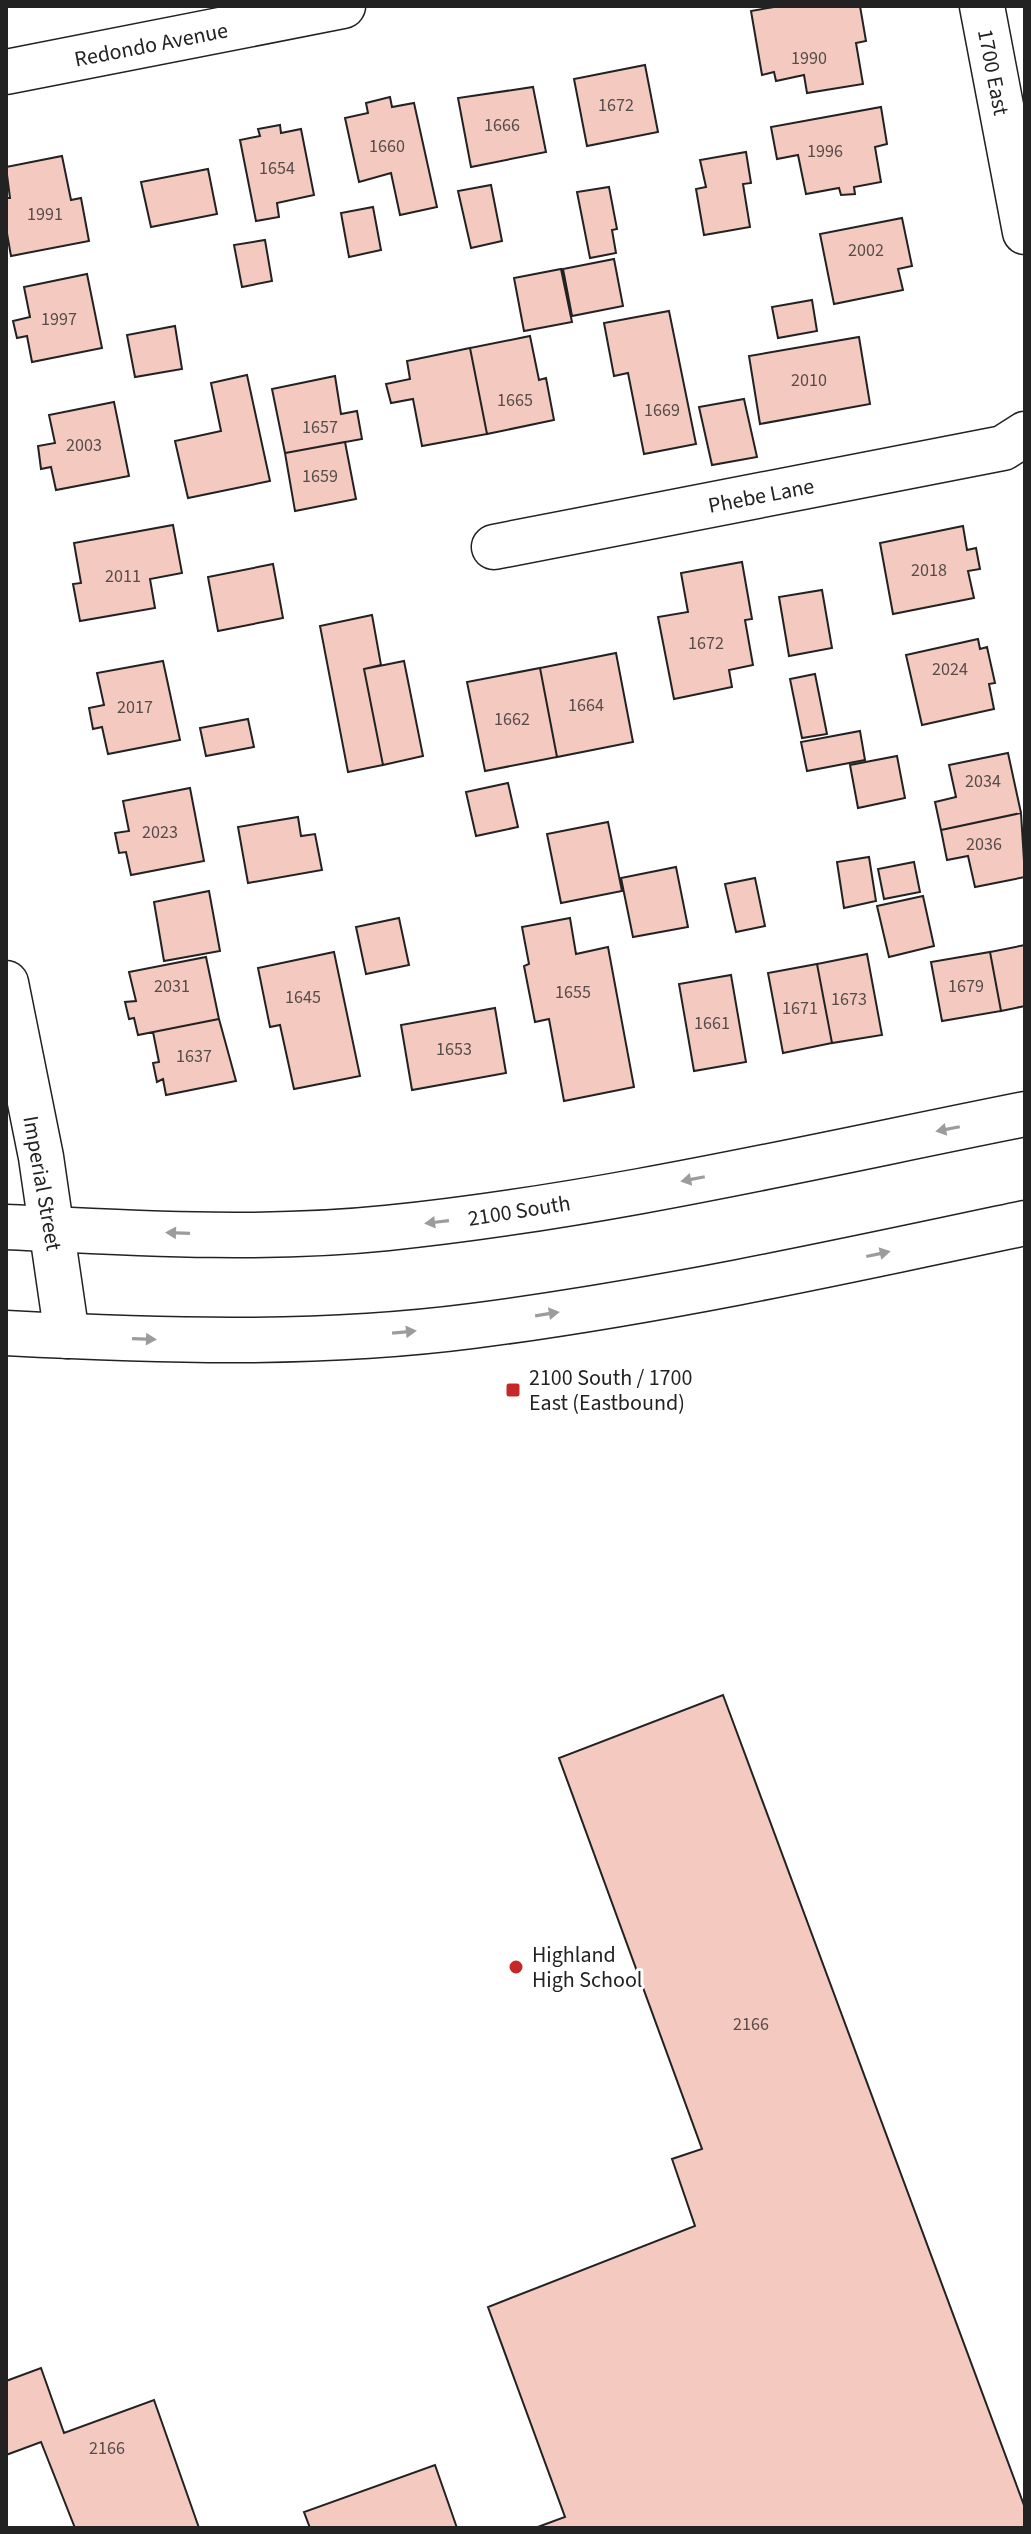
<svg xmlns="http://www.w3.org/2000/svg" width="1031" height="2534" font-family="'Source Sans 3',sans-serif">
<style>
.building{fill:#f3c9c0;stroke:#222;stroke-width:2}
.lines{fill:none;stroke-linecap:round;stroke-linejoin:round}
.minor-casing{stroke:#222;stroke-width:47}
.tertiary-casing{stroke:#222;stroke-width:47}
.secondary-casing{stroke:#222;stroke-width:47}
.minor{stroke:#fff;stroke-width:44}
.tertiary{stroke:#fff;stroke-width:44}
.secondary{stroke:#fff;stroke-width:44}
.oneway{fill:#9c9c9c}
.poi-dot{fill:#c62828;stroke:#fff;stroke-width:3}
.labels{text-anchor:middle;stroke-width:6;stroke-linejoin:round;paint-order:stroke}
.number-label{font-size:18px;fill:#564c4a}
.street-label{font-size:22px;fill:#222;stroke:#fff}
.poi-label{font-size:22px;fill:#222;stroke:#fff;text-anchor:start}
</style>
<rect width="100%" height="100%" fill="#fff"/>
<!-- building -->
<path class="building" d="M780,6H860L866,41L856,43L863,84L807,93L804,75L776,81L774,72L762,75L751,11Z
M645,65L658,132L587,146L574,79Z
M533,87L546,152L471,167L458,98Z
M390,97L392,107L414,103L437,207L400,215L391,173L359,182L345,118L368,113L366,103Z
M881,107L887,144L875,147L881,182L854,187L855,194L841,195L839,188L806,194L798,155L777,159L771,127Z
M280,125L281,133L301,129L314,195L277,203L279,217L256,221L240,140L260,136L258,129Z
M746,152L751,183L743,184L750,227L704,235L696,189L706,187L700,160Z
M62,156L71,200L81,198L89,241L11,256L6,228V198H10L6,167Z
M208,169L217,214L151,227L141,182Z
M491,185L502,241L471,248L458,191Z
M609,187L617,229L612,230L616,253L590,258L577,192Z
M373,207L381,250L349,257L341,213Z
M902,218L912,266L898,269L903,290L834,304L820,234Z
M265,240L272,281L242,287L234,245Z
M614,259L623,306L572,316L563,269Z
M561,269L572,322L524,331L514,278Z
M87,274L102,348L32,362L27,336L17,338L13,321L30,317L24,287Z
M812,300L817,331L778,338L772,307Z
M669,311L696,444L644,454L628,373L614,376L604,323Z
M175,326L182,369L135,377L127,335Z
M530,336L539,380L546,378L554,420L487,434L470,348Z
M859,337L870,404L760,424L749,356Z
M470,348L487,434L422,446L413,399L391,403L386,384L410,379L407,361Z
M247,375L270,481L188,498L175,441L221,431L211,383Z
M335,376L341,414L357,411L362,439L285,453L272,389Z
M744,399L757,457L712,465L699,407Z
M114,402L129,476L56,490L51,467L41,469L38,446L55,443L49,415Z
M345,442L356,499L295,511L285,453Z
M173,525L182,573L150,579L155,608L80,621L73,584L81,583L74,543Z
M963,526L967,550L976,548L980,569L968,571L974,598L893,614L880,543Z
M742,562L752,619L745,620L753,665L729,670L732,687L674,699L658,617L688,612L681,573Z
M273,564L283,618L218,631L208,577Z
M822,590L832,648L789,656L779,597Z
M372,615L381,665L364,669L383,765L348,772L320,626Z
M978,639L980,649L987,647L995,683L989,684L994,709L922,725L906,655Z
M616,653L633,742L557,757L540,668Z
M163,661L180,740L108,754L102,727L93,729L89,708L104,705L97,673Z
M404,661L423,756L383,765L364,669Z
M540,668L557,757L485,771L467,682Z
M815,674L827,734L802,738L790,679Z
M248,719L254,747L206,756L200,728Z
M860,731L865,760L807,771L801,742Z
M1008,753L1021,813L941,830L935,802L956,797L949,765Z
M897,756L905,798L858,808L850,765Z
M508,783L518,827L476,836L466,792Z
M190,788L204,861L131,875L126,852L119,853L115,833L129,831L123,801Z
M1021,813L1025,877L975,887L968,856L947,860L941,830Z
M298,817L301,836L315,834L322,870L248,883L238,827Z
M608,822L622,891L561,903L547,834Z
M869,857L876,901L844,908L837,862Z
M914,862L920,892L884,899L878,869Z
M676,867L688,927L633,937L621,878Z
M755,878L765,926L736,932L725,884Z
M209,891L220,951L164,961L154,902Z
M923,896L934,946L889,957L877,906Z
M399,918L409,965L366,974L356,927Z
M570,918L576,954L608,947L634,1087L564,1101L549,1019L535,1022L524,966L529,964L522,927Z
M1025,945V1006L1001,1011L990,952Z
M334,952L360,1076L294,1089L280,1025L270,1027L258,968Z
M990,952L1001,1011L942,1021L931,962Z
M867,954L882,1035L832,1043L817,964Z
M206,957L219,1019L138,1035L134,1018L129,1019L125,1002L136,1001L129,972Z
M817,964L832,1043L783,1053L768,973Z
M731,975L746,1062L694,1071L679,984Z
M495,1008L506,1073L412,1090L401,1025Z
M219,1019L236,1081L166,1095L163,1079L157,1082L153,1063L159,1062L153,1032Z
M723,1695L1025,2508V2528H535L565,2517L488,2307L695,2226L672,2159L702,2149L559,1758Z
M41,2368L64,2433L154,2400L199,2528H75L41,2442L6,2455V2381Z
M435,2465L457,2528H310L304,2512Z"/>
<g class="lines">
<defs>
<path id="minor" d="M6,72L343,6
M494,547L1003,448L1025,434
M6,983L41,1157L67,1336"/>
<path id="tertiary" d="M982,6L1025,232"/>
<path id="secondary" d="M6,1227C132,1233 261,1241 387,1228C602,1206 814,1156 1025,1114
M6,1333C161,1341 317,1346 472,1326C658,1302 842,1262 1025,1223"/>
</defs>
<!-- minor casing -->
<use href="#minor" class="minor-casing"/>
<!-- tertiary casing -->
<use href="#tertiary" class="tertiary-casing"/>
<!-- secondary casing -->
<use href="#secondary" class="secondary-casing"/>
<!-- minor -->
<use href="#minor" class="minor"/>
<!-- tertiary -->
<use href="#tertiary" class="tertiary"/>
<!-- secondary -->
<use href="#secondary" class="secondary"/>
</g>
<!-- one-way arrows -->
<defs><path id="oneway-solid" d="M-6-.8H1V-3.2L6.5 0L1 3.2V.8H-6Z" transform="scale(2)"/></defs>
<g class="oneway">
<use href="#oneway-solid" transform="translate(948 1129) rotate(169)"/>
<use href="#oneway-solid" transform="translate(693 1179) rotate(169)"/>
<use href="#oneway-solid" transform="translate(437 1222) rotate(173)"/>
<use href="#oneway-solid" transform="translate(178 1233) rotate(-178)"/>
<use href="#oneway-solid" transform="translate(878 1254) rotate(-12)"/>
<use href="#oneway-solid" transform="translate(547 1314) rotate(-9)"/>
<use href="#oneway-solid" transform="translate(404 1332) rotate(-5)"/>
<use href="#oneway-solid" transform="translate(144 1339) rotate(2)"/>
</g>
<!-- markers -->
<g class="poi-dot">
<rect x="505" y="1382" width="16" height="16" rx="4"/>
<circle cx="516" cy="1967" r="8"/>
</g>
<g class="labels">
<!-- number labels -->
<g class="number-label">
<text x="809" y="64">1990</text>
<text x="616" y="111">1672</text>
<text x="502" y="131">1666</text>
<text x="387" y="152">1660</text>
<text x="825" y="157">1996</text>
<text x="277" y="174">1654</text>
<text x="45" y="220">1991</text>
<text x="866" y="256">2002</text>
<text x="59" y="325">1997</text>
<text x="809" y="386">2010</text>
<text x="515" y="406">1665</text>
<text x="662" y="416">1669</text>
<text x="320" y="433">1657</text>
<text x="84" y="451">2003</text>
<text x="320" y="482">1659</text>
<text x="929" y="576">2018</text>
<text x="123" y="582">2011</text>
<text x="706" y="649">1672</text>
<text x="950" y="675">2024</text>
<text x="586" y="711">1664</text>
<text x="135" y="713">2017</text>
<text x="512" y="725">1662</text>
<text x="983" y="787">2034</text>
<text x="160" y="838">2023</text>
<text x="984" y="850">2036</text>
<text x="172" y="992">2031</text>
<text x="966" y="992">1679</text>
<text x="573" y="998">1655</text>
<text x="303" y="1003">1645</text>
<text x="849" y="1005">1673</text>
<text x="800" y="1014">1671</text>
<text x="712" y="1029">1661</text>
<text x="454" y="1055">1653</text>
<text x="194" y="1062">1637</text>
<text x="751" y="2030">2166</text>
<text x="107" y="2454">2166</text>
</g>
<!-- street labels -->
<g class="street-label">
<text transform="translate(151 44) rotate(-11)" y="8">Redondo Avenue</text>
<text transform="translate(994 72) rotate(79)" y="8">1700 East</text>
<text transform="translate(761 495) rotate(-11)" y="8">Phebe Lane</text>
<text transform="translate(43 1183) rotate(80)" y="8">Imperial Street</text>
<text transform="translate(519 1210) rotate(-9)" y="8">2100 South</text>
</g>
<!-- poi labels -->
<g class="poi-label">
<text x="529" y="1385">2100 South / 1700<tspan x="529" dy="25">East (Eastbound)</tspan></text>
<text x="532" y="1962">Highland<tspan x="532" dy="25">High School</tspan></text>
</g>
</g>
<!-- border -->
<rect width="1031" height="2534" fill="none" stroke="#222222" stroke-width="16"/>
</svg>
